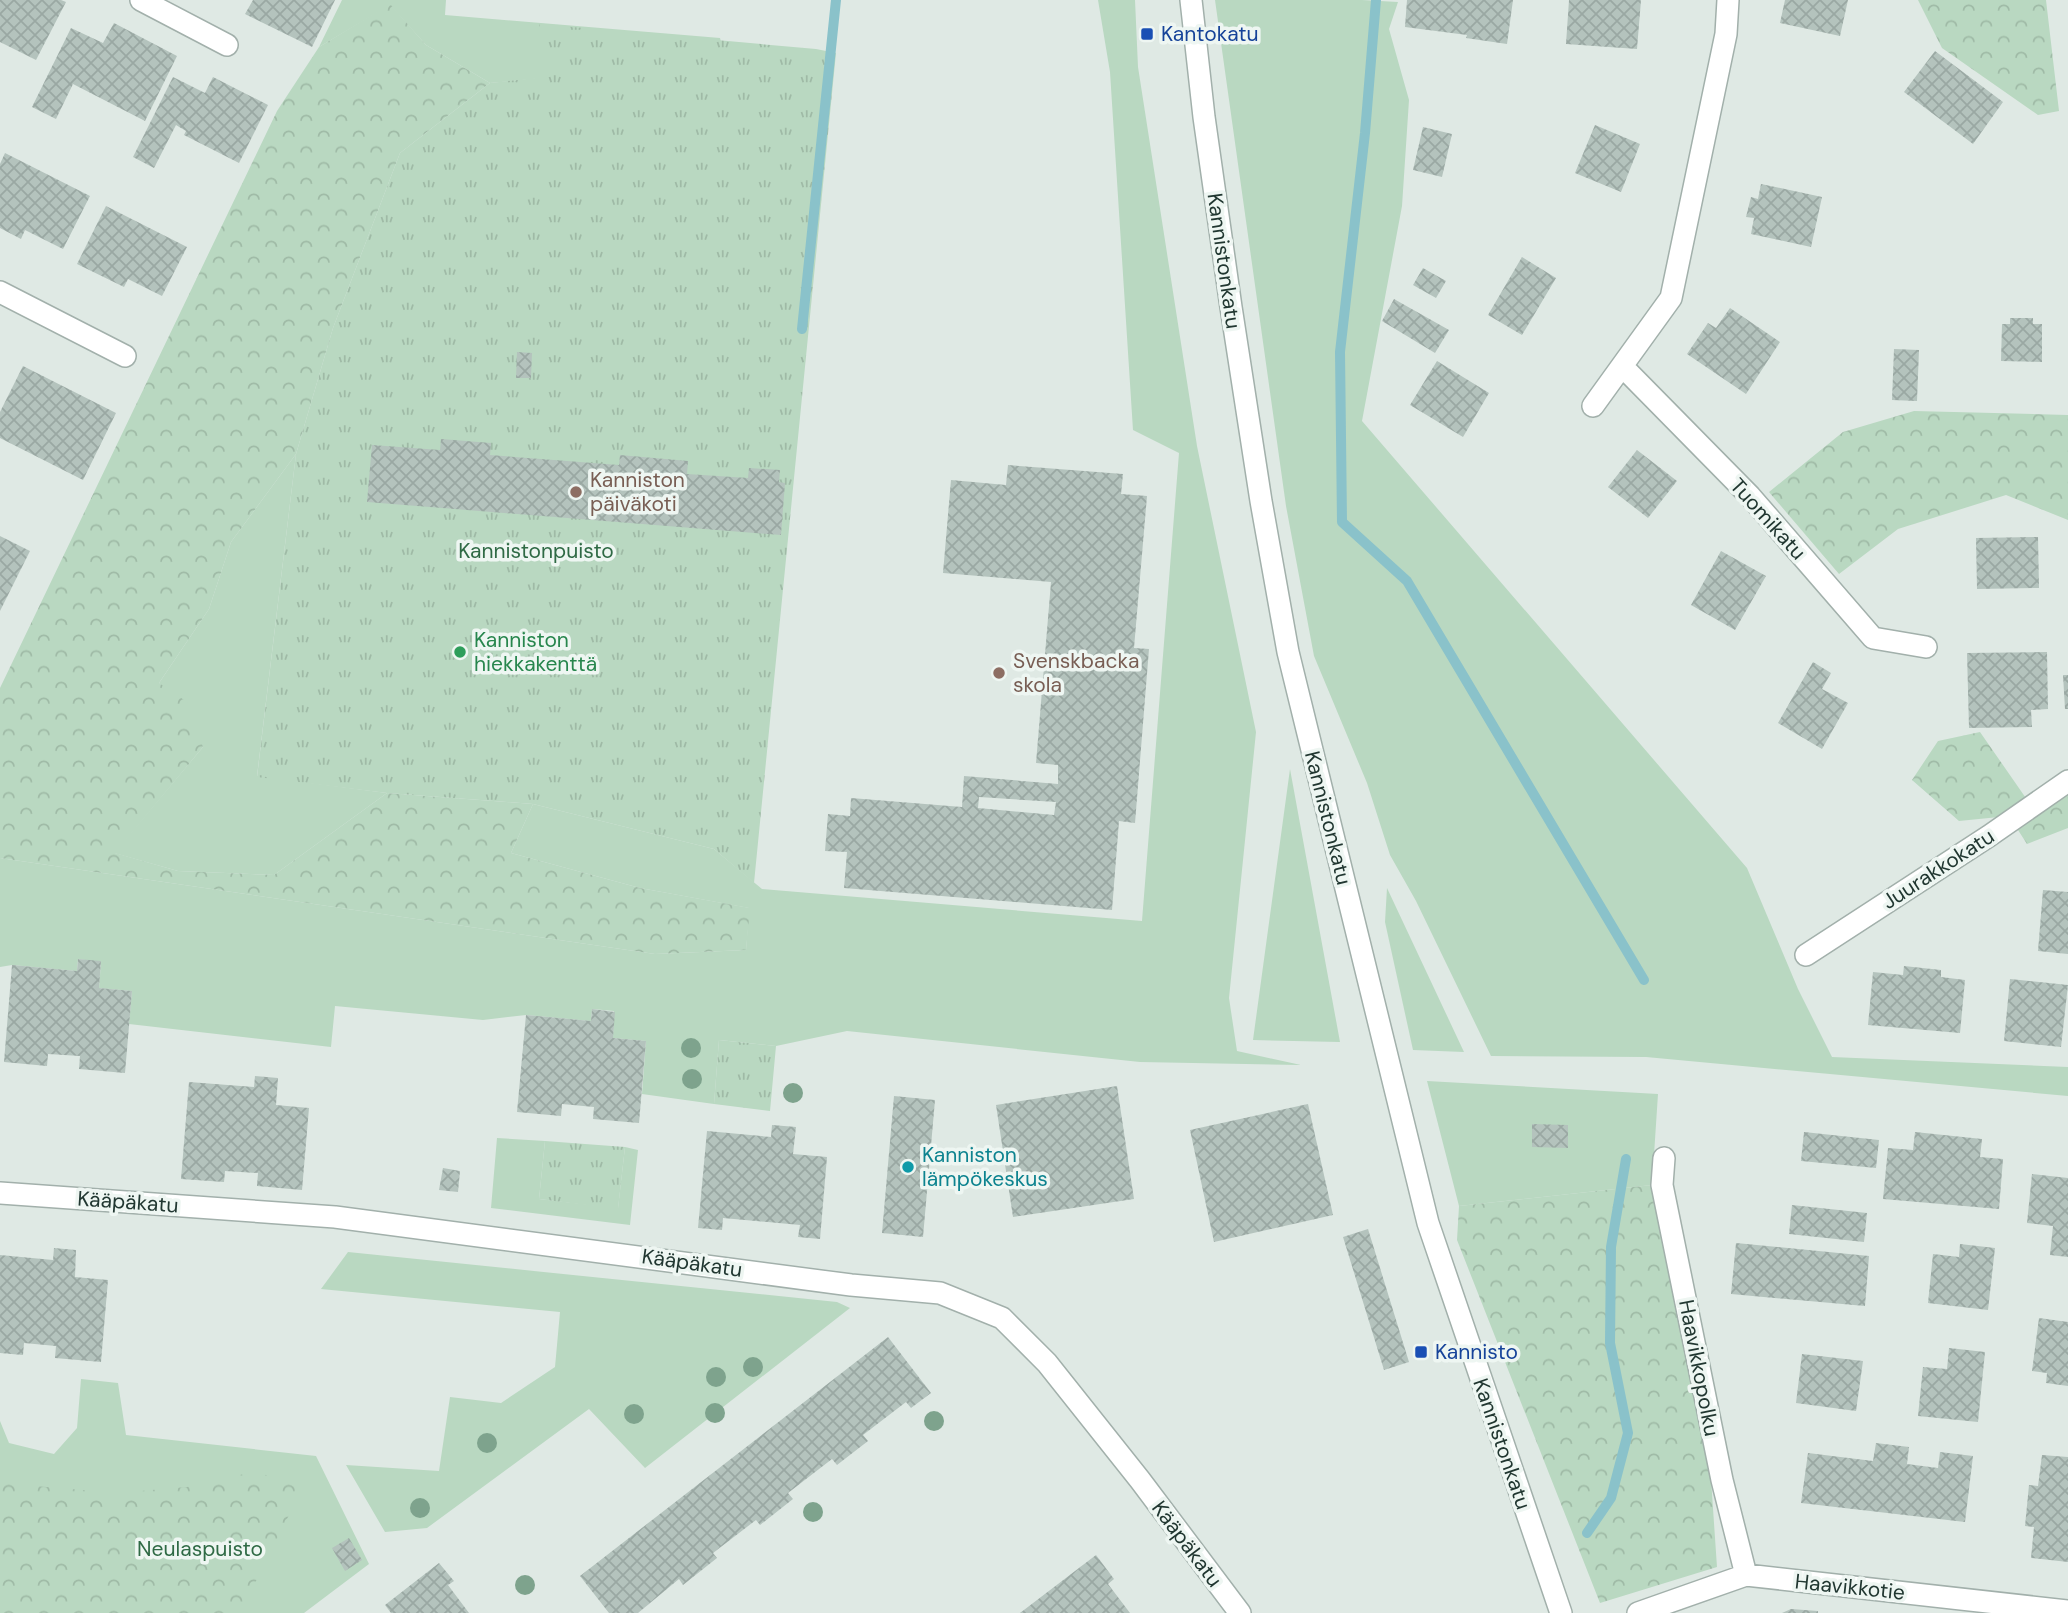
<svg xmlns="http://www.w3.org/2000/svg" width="2068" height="1613" font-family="'DM Sans',sans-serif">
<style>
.green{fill:#b9d8c1}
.forest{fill:url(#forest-crowns)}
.park{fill:url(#park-tufts)}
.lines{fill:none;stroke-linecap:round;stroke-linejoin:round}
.stream{stroke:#8ac2ca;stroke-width:10}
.building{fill:url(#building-cross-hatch);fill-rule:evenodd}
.minor-casing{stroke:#a2b0ab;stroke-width:24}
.minor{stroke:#fff;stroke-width:21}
.tree{fill:#7ea38d}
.transit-dot{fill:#1a4fb4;stroke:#eef6f2;stroke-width:2.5}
.education-dot{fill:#8d6e63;stroke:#eef6f2;stroke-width:2.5}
.leisure-dot{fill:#2e9e5b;stroke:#eef6f2;stroke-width:2.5}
.culture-dot{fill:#0f9aa8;stroke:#eef6f2;stroke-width:2.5}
.labels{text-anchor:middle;stroke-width:7;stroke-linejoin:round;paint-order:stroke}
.transit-label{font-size:21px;fill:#164399;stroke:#eef6f2;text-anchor:start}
.street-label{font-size:21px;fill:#213731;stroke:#eef6f2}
.education-label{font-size:21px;fill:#785e54;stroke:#eef6f2;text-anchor:start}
.park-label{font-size:21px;fill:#2f6a45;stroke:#eef6f2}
.leisure-label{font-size:21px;fill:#27864d;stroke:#eef6f2;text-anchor:start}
.culture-label{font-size:21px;fill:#0d838f;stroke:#eef6f2;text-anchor:start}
</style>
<defs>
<pattern id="forest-crowns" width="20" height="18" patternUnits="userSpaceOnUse" patternTransform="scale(1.75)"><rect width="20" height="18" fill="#b9d8c1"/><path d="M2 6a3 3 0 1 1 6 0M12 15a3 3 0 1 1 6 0" fill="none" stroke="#9fbaa6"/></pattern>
<pattern id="park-tufts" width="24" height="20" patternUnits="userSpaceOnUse" patternTransform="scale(1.75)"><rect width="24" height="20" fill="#b9d8c1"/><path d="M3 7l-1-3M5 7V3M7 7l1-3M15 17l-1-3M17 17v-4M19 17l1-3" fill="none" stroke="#9fbaa6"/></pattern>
<pattern id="building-cross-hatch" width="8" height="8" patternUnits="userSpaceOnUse" patternTransform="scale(1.75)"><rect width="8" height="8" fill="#b4c3bd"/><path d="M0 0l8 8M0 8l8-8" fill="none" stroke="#9aa8a3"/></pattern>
</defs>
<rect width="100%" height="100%" fill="#dfe9e4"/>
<!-- green -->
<path class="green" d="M342,0H446L445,15L720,38L726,61L490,83L426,45L390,5L319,47Z
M1098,0H1135L1138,67L1197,446L1256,732L1229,998L1237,1051L1301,1065L1140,1062L847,1031L776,1046L719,1040L714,1104L642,1094L646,1041L613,1038L614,1011L592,1009L591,1021L526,1015L483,1020L335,1006L331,1047L129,1024L132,991L99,988L101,962L78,959L77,971L12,965L0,967V858L655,954L746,950L749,908L640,888L511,853L533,804L714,849L762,889L1142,921L1179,453L1133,430L1110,72Z
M1215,0H1362L1398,2L1389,29L1409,100L1402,206L1362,421L1747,868L1798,989L1832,1057L2068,1067V1096L1646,1057L1491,1056L1416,901L1390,855L1367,783L1314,656L1286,506Z
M296,454L257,776L387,793L274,875L178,871L114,853L203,747L159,683L209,609L231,542Z
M1290,769L1340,1042L1253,1040Z
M1387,888L1464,1052L1413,1050L1385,922Z
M1427,1081L1658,1094L1652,1185L1459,1206Z
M497,1138L545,1141L539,1199L618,1208L625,1147L638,1150L630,1225L491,1208Z
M348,1252L837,1302L850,1308L645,1468L589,1409L427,1528L385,1532L346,1465L439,1471L450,1397L501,1403L555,1367L560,1312L321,1289Z
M81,1379L118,1383L126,1435L316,1456L369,1564L304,1613H0V1421L9,1443L54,1454L77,1428Z"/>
<!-- forest -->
<path class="forest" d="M1918,0H2046L2059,111L2038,115L1942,48Z
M390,4L426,45L490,83L400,153L333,328L296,454L231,542L209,609L159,683L187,702L203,747L115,853L178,871L274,875L387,793L533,804L511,853L640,888L750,908L746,950L655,954L0,858V688L277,111L319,47Z
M1914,411L2068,415V520L2006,495L1898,529L1839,574L1769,492L1843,432Z
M1980,732L2037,814L2068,794V828L2027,844L2009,816L1959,821L1912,780L1938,741Z
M1652,1185L1711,1479L1717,1567L1600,1603L1457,1240L1459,1206Z
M255,1471L302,1489L240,1613H0V1483L117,1493L198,1486Z"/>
<!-- park -->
<path class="park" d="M539,24L816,49L836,53L754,883L714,849L533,804L387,793L257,777L296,454L333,328L400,153L490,83L545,77Z
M719,1040L776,1046L770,1111L714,1104Z
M545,1141L625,1147L618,1209L539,1199Z"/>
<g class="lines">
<!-- stream -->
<path class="stream" d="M1376,0L1365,133L1340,352L1342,522L1407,581L1644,980
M802,329L836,0
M1587,1533L1611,1498L1628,1433L1610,1343L1611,1247L1626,1159"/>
</g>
<!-- building -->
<path class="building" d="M0,0H61L66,2L36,60L0,42Z
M253,0H335L312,47L245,14Z
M1407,0H1513L1507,44L1466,38L1467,35L1405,27Z
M1569,0H1641L1637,49L1566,44Z
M1785,0H1848L1840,36L1780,23Z
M114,23L177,56L145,121L73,84L56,119L32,107L71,28L103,43Z
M1935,51L2003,102L1973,144L1904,92Z
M173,77L205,93L213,77L268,105L239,163L184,135L186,131L176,125L154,168L133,157Z
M1595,125L1640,144L1621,192L1575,173Z
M1423,127L1452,134L1442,177L1413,170Z
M5,153L90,196L63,249L25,230L21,239L0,228V164Z
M1761,184L1822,197L1811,247L1751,234L1754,218L1746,217L1751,197L1758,199Z
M106,206L187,247L162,296L128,279L124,287L77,264Z
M1522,257L1556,278L1522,335L1488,315Z
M1423,268L1446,281L1436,298L1413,285Z
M1394,299L1449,330L1435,353L1382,321Z
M1730,308L1780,342L1746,394L1687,354L1708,323L1716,328Z
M2010,318H2033V324H2042V362L2001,361L2002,324H2010Z
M1894,349L1919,350L1917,401L1892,400Z
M517,352L532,353L531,378H516Z
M1437,361L1489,393L1463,437L1410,405Z
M23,366L116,413L83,480L0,438V412Z
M441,439L491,443L490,455L619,465L620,455L688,461L687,474L748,478L749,468L780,470L779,482L785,483L781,535L367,502L372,445L440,450Z
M1637,450L1677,481L1648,518L1608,487Z
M1008,465L1123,474L1121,494L1147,496L1134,648L1149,649L1135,823L1119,821L1112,910L844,888L847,852L825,851L828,814L850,816L851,798L962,807L964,776L1058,784V765L1036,763L1051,582L943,573L951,480L1006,485ZM979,797L1056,802L1054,815L978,808Z
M0,536L30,551L0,611Z
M2038,537L2039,588L1977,589L1976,538Z
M1721,551L1766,576L1735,630L1691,605Z
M2047,652L2048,709L2031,710L2032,727L1969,728L1967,653Z
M1813,662L1831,673L1822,689L1848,703L1822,749L1778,723Z
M2063,675H2068V709H2065Z
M2043,890L2068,892V954L2038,951Z
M78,959L101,961L99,988L132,991L125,1073L79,1069L80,1056L48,1054L47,1066L4,1062L12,965L77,971Z
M1904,966L1941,970V977L1965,980L1960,1033L1868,1025L1873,972L1903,975Z
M2010,979L2068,985L2061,1047L2004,1041Z
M592,1009L615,1012L613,1038L646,1041L639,1123L593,1119L594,1107L562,1104L561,1116L517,1112L526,1015L591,1021Z
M255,1076L278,1078L276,1105L309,1108L302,1190L257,1186L258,1173L225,1171L224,1182L181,1179L189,1082L254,1087Z
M1117,1086L1134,1199L1013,1217L996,1105Z
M894,1096L935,1100L923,1237L882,1233Z
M1308,1104L1333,1215L1214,1242L1190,1130Z
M1532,1124L1568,1125V1148L1532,1147Z
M772,1125L796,1127L793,1154L827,1157L820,1239L798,1237L800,1225L723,1218L722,1230L698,1228L707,1131L771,1137Z
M1804,1132L1879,1140L1876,1168L1801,1161Z
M1915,1132L1982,1139L1980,1157L2003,1159L1999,1209L1883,1199L1888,1148L1913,1150Z
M443,1168L460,1171L458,1192L439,1190Z
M2032,1174L2068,1178V1257L2050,1255L2053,1226L2027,1223Z
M1792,1205L1867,1213L1864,1242L1789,1234Z
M1368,1229L1409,1362L1384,1370L1343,1237Z
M1736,1243L1869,1256L1865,1306L1731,1294Z
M1960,1244L1995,1248L1988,1310L1928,1303L1933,1254L1959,1257Z
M54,1248L76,1250L75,1277L108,1280L101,1362L55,1358L56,1346L24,1343L23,1355L0,1353V1255L53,1260Z
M2039,1318L2068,1322V1386L2046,1383L2047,1373L2032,1371Z
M888,1337L931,1393L911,1408L906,1402L863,1435L868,1441L837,1465L832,1459L788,1493L793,1499L760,1525L756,1520L713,1553L717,1558L683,1585L679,1579L638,1613H609L580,1576Z
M1949,1348L1985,1352L1978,1422L1918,1416L1923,1367L1947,1369Z
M1802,1354L1863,1361L1856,1411L1796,1403Z
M1876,1443L1909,1447L1907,1464L1938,1468L1940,1452L1973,1456L1965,1522L1801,1503L1808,1453L1873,1461Z
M2042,1455L2068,1457V1562L2031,1558L2034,1527L2025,1526L2029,1485L2038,1486Z
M349,1538L362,1560L345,1571L332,1548Z
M1096,1555L1114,1579L1108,1584L1130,1613H1020Z
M439,1563L454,1581L448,1585L469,1613H391L385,1605Z
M1791,1609L1818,1611V1613H1782Z"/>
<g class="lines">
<defs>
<path id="minor" d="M141,0L227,45
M1191,0L1204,117L1231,307L1261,501L1288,652L1428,1223L1561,1613
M0,292L125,356
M1622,366L1750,496L1873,638L1926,647
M1593,406L1671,298L1726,34L1728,0
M1806,955L1989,836L2068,781
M1664,1158L1662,1185L1722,1480L1746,1575
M0,1193L335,1217L851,1285L940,1293L1002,1318L1047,1363L1140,1480L1240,1613
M1638,1613L1746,1575L2068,1611"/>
</defs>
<!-- minor casing -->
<use href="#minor" class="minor-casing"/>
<!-- minor -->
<use href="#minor" class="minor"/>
</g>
<!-- trees -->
<g class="tree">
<circle cx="691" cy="1048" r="10"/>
<circle cx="692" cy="1079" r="10"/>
<circle cx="793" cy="1093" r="10"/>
<circle cx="753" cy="1367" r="10"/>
<circle cx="716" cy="1377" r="10"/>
<circle cx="715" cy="1413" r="10"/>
<circle cx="634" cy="1414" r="10"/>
<circle cx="934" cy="1421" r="10"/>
<circle cx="487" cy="1443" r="10"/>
<circle cx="420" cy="1508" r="10"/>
<circle cx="813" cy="1512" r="10"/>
<circle cx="525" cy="1585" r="10"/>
</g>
<!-- markers -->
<g class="transit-dot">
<rect x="1140" y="27" width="14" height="14" rx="3.5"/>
<rect x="1414" y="1345" width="14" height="14" rx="3.5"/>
</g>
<g class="education-dot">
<circle cx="576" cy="492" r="7"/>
<circle cx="999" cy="673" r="7"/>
</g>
<circle class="leisure-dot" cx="460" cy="652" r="7"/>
<circle class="culture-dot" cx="908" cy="1167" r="7"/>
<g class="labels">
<!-- transit labels -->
<g class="transit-label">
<text x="1161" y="41">Kantokatu</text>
<text x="1435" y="1359">Kannisto</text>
</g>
<!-- street labels -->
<g class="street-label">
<text transform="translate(1224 261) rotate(82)" y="7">Kannistonkatu</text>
<text transform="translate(1768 519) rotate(48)" y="7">Tuomikatu</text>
<text transform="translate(1328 818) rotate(76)" y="7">Kannistonkatu</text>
<text transform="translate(1938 869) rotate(-33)" y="7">Juurakkokatu</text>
<text transform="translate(128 1202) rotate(4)" y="7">Kääpäkatu</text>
<text transform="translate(692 1263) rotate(8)" y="7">Kääpäkatu</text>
<text transform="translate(1699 1368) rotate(79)" y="7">Haavikkopolku</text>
<text transform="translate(1502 1444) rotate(71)" y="7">Kannistonkatu</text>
<text transform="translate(1187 1544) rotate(53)" y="7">Kääpäkatu</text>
<text transform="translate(1850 1587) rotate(6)" y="7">Haavikkotie</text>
</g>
<!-- education labels -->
<g class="education-label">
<text x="590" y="487">Kanniston<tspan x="590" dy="24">päiväkoti</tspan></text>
<text x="1013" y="668">Svenskbacka<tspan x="1013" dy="24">skola</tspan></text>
</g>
<!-- park labels -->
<g class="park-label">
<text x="536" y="558">Kannistonpuisto</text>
<text x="200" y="1556">Neulaspuisto</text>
</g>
<!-- leisure labels -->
<g class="leisure-label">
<text x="474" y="647">Kanniston<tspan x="474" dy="24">hiekkakenttä</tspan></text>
</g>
<!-- culture labels -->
<g class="culture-label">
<text x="922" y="1162">Kanniston<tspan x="922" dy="24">lämpökeskus</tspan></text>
</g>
</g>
</svg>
